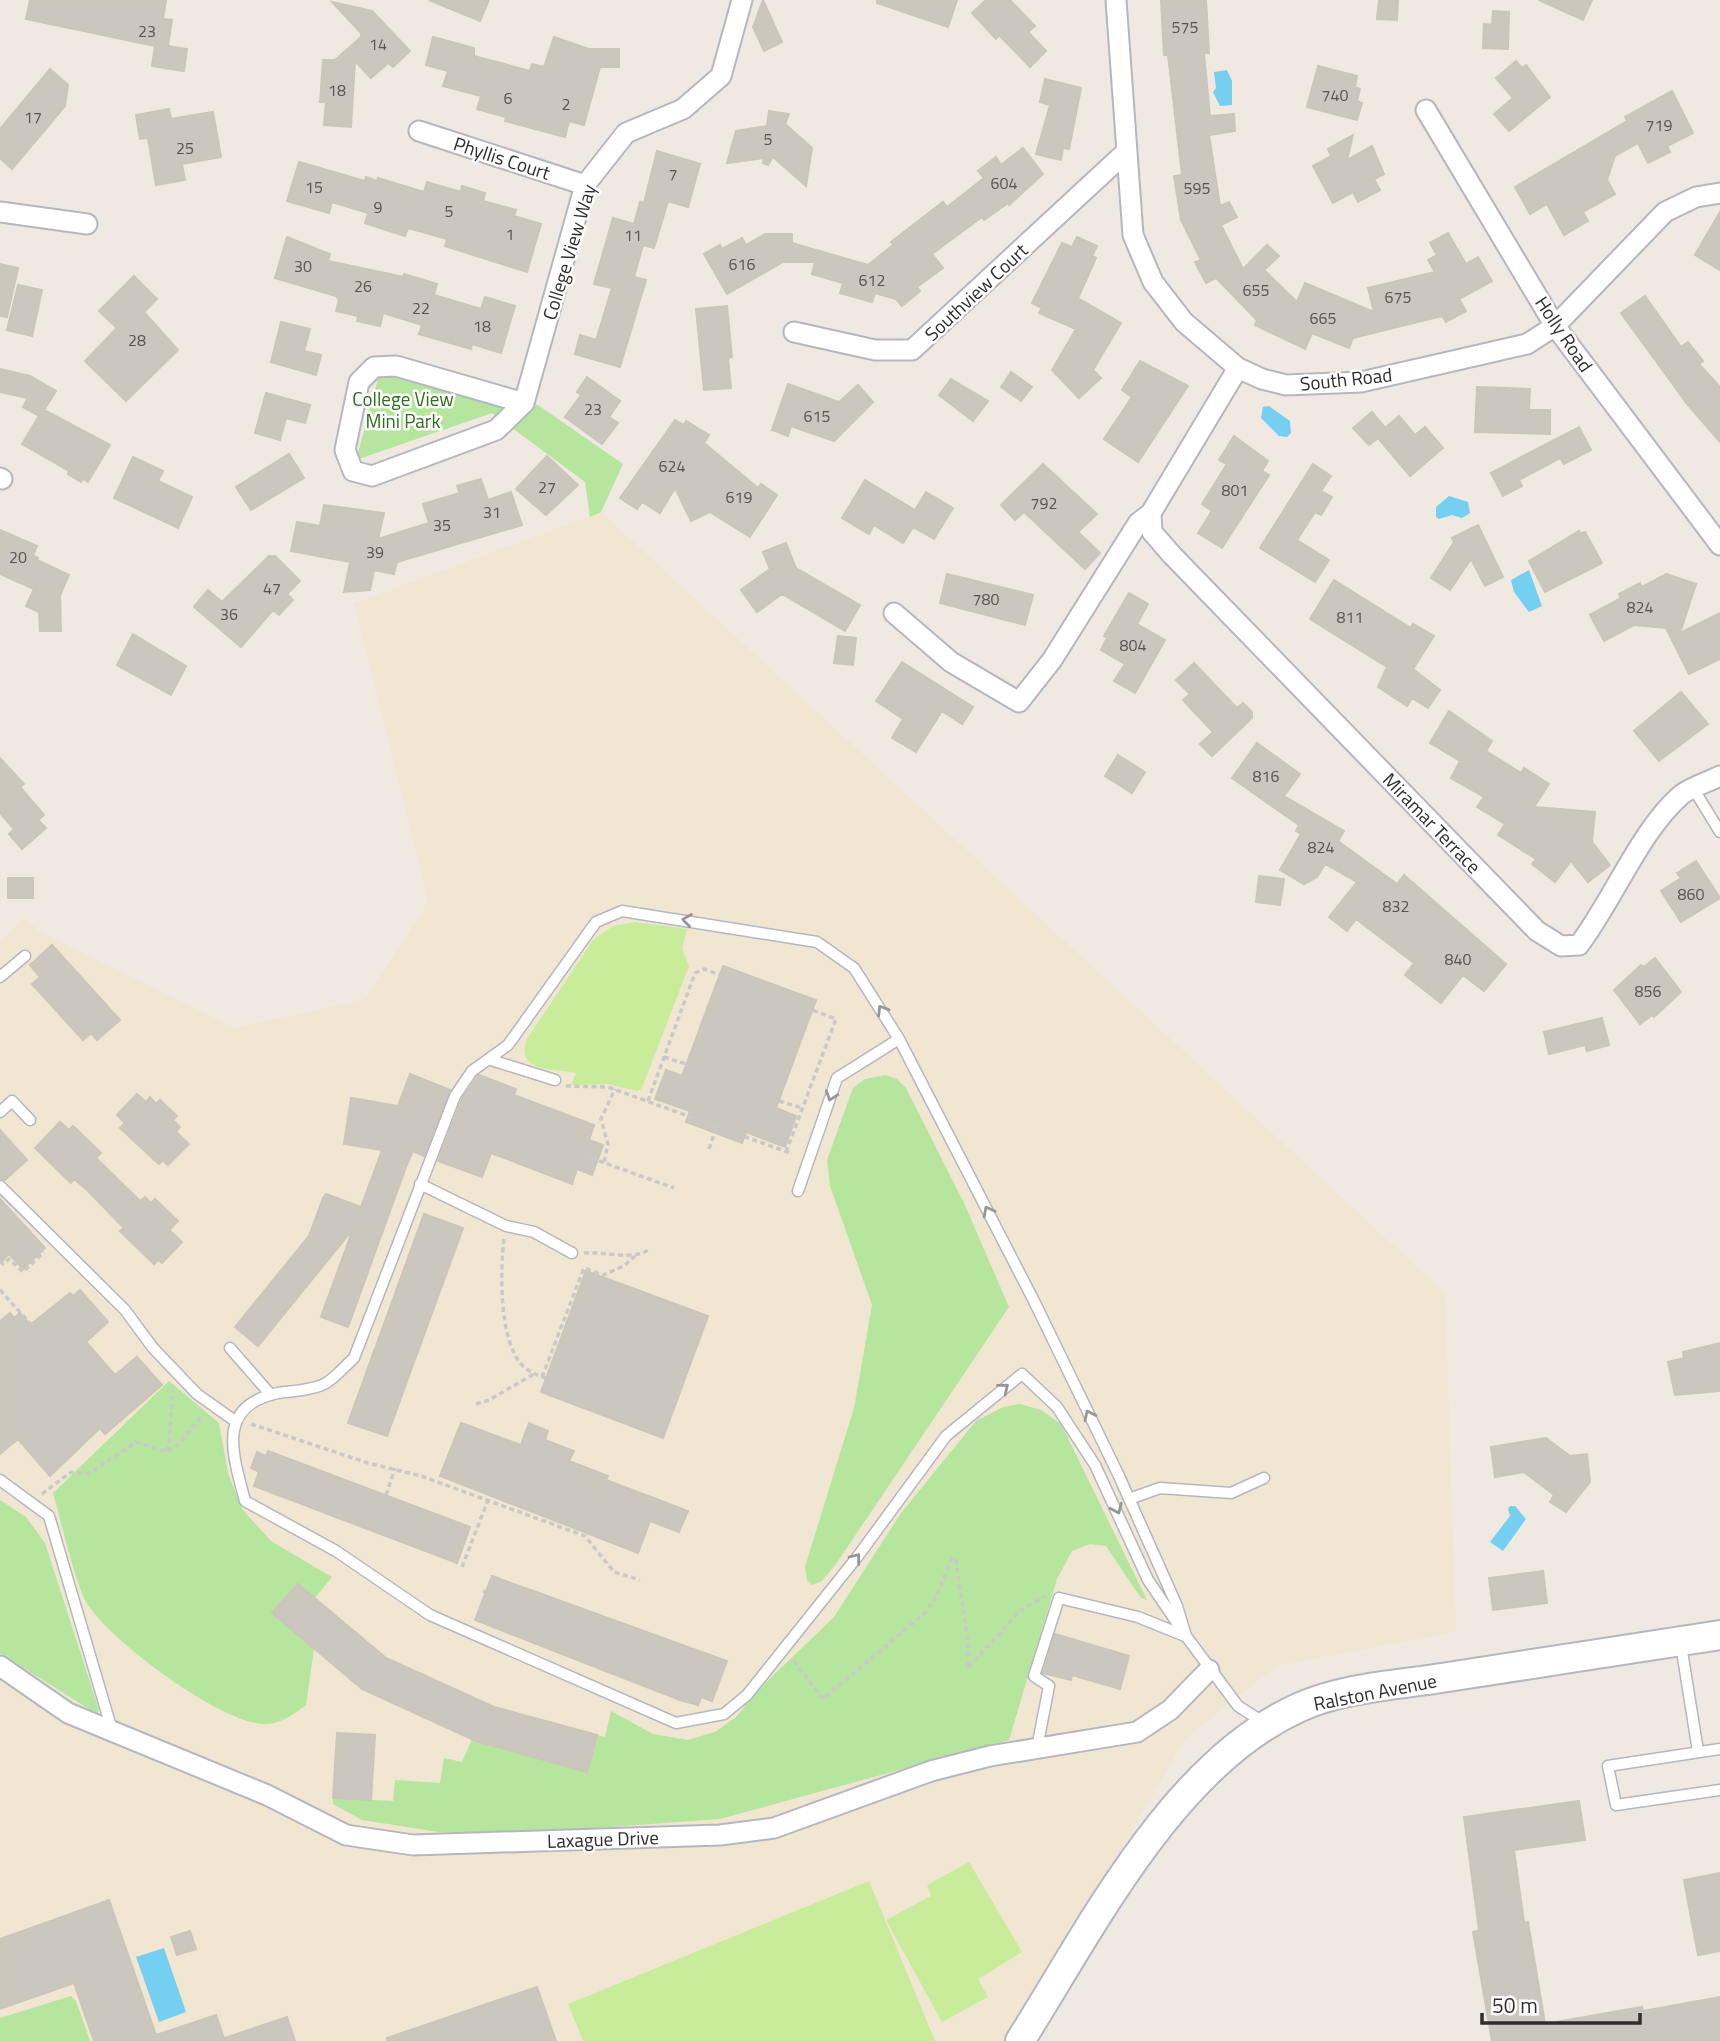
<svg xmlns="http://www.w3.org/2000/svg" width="1720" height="2041" font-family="'Titillium Web',sans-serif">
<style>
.education{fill:#f0e6d1}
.green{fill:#b6e59e}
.pitch{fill:#c9ec9a}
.water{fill:#75cff0}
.building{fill:#cbc7bf;stroke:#cbc5ba;stroke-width:2}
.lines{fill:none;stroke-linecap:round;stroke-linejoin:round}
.lane-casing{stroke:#b4b7c1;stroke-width:13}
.street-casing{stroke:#b4b7c1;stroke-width:23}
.secondary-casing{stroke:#b4b7c1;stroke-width:32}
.path{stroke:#c9c9c9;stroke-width:3.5;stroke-dasharray:5 3.5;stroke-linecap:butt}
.lane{stroke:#fff;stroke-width:10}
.street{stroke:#fff;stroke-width:19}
.secondary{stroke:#fff;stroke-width:28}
.oneway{stroke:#969696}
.labels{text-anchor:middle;stroke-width:5;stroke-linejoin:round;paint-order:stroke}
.number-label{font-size:16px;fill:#555452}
.street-label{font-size:19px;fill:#2e2e2e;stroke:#fff}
.park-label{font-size:19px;fill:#2c6e1b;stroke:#fff}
</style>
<rect width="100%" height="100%" fill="#efe9e1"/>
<!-- education -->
<path class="education" d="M601,512L1445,1293L1456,1632L1276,1666L1186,1738L1009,2041H0V942L24,917L39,931L235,1028L366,999L428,902L354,603Z"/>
<!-- green -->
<path class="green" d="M380,372L538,405L623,464L601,512L590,517L585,482L492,413L356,460Z
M886,1075L897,1079L906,1088L964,1203L1009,1307L836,1564L822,1581L812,1585L807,1580L805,1567L854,1408L872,1305L830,1186L827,1160L853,1088L865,1079Z
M169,1381L219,1423L228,1473L242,1509L271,1541L332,1577L315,1598L297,1584L272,1613L314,1649L306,1705C296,1713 281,1723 268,1724C225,1727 112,1642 88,1605C75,1584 61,1520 53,1493Z
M1020,1404L1041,1410L1061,1424L1147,1600L1141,1598L1106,1546L1090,1544L1072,1551L1057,1579L1009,1740L720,1819L540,1832H439L362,1820L333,1804V1798L393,1801L395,1780L440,1783L444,1758L462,1762L473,1737L487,1744L586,1772L597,1735L605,1737L611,1711L653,1734L688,1740L715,1732L736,1717L757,1691L834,1617L901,1513L976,1421L1003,1407Z
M0,1500L26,1517L45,1543L99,1710L97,1714L0,1653Z
M71,1996L76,2001L90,2041H0V2018Z"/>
<!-- pitch -->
<path class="pitch" d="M635,922L687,929L682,949L689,966L642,1088L638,1091L607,1084L571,1085L576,1073C556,1068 514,1073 527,1039L593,940L613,926Z
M969,1862L1022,1952L978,1979L988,1997L942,2022L886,1920L931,1896L927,1885Z
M869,1881L935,2041H583L568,2004Z"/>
<!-- water -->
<path class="water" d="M1227,70L1232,81V105L1220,106L1213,92L1216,88L1214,72Z
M1269,406L1290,421L1291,433L1287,437L1279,436L1261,418L1263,407Z
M1449,496L1468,502L1470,513L1462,518L1452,515L1439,519L1436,517V507Z
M1529,570L1542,606L1529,612L1514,592L1511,580Z
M1510,1506H1515L1526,1519L1503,1551L1490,1542L1510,1516L1508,1509Z
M164,1948L186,2012L159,2022L136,1957Z"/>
<!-- building -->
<path class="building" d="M30,0H166L163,19L172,20L168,46L187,49L184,71L152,66L155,46L26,19Z
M429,0H489L480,21Z
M763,0L782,42L764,51L753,27Z
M877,0H957L948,27L877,3Z
M986,0H1010L1035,26L1028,32L1046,51L1030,67L999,35L996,39L972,13Z
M1161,0H1206L1209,53H1204L1210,116L1234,114L1235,131L1209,135L1220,206L1229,202L1237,217L1221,225L1243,269L1267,245L1279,256L1264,270L1297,302L1305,283L1374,312L1368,288L1435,272L1428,260L1437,255L1430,243L1448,233L1466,264L1478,257L1492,281L1459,299L1466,311L1446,322L1442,316L1353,338L1349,348L1312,333L1305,349L1255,325L1257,320L1216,278L1206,283L1195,262L1201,260L1181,220L1174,176L1182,175L1168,55H1164Z
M1379,0H1398L1397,20L1377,19Z
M1539,0H1592L1583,20Z
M332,2L372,11L410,51L393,67L388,63L371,78L355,61L351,127L324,125L326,102H320L323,60H335L361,37V33Z
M1493,11L1509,12L1508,49L1483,48L1484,24L1492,25Z
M433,37L474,48V56L530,71L532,64L544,67L554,37L589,49H619V67H600L584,125L569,121L565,137L505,121L506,117L477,109L481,96L443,86L448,71L426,65Z
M1516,61L1522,68L1526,65L1550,97L1509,131L1494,114L1513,98L1496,78Z
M1318,66L1357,76L1355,87L1360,89L1357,101L1362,103L1357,120L1307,107Z
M50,69L68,85L65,106L12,169L0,158V129Z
M1045,79L1081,88L1069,149L1063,148L1061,160L1036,154L1050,105L1040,102Z
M1672,91L1693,133L1667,146L1670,152L1648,163L1638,143L1615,156L1607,180L1615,194L1583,212L1588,221L1564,235L1547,204L1530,214L1515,187L1627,121L1625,117Z
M169,109L171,119L213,112L221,157L182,164L185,180L156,185L148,138L140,139L136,115Z
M769,111L789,114L785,124L812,148L806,186L773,157L768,165L763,163L764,158L727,163L736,131L767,126Z
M1353,135L1347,160L1372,146L1384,174L1374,179L1380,190L1358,202L1353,192L1333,203L1313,166L1331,156L1328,149Z
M1023,148L1043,174L1009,205L1008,203L984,220L982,217L932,254L943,268L917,287L920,291L902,306L896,299L875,293L872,302L840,293L843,283L812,274L815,262H783L727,294L704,254L720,245L722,249L742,238L746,245L765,234H792V243L868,265L893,245L891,242L943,202L947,207L984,178L978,171L996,157L1001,165Z
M657,151L700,164L688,207L668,201L654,248L643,245L634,277L646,280L620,367L575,354L580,335L596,340L612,288L594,284L613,218L634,224L640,202L644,203Z
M299,162L365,181L366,177L377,181L378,178L424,192L427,182L461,192L462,186L485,193L483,201L516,210L514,216L541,224L527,272L445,246L447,239L408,228L405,236L365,223L368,213L332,202L329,213L287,201Z
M1720,212V270L1695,255Z
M287,237L330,254L328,261L404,277V274L437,284L434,295L481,309L485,297L515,306L501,353L472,344L471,349L419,334L422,325L383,313L380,326L357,321L358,316L336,311L339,299L336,296L275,278Z
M1077,237L1097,246L1092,256L1096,258L1078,298L1121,323L1093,370L1101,378L1079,398L1052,370L1076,329L1039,313L1042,308L1032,303L1062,243L1072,247Z
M0,264L18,268L7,317L0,316Z
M134,276L157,299L144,312L178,350L126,401L85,361L117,328L99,311Z
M18,285L42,290L32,336L7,330Z
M1645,296L1681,347L1688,342L1703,361L1699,364L1720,387V442L1687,404L1621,313Z
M727,306L732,357L728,358L731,388L704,390L696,309Z
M281,322L310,329L304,351L321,355L316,375L271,362Z
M1140,361L1188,386L1138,462L1104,439L1132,397L1122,390Z
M0,369L30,376L56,391L44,410L110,445L88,482L83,479L81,482L68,474L69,471L22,444L39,416L23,407L28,398L0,392Z
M1011,372L1032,387L1021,401L1001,387Z
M587,377L620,401L609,417L618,423L602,444L565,417L581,395L577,392Z
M951,379L988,401L973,421L939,395Z
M788,384L839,402L858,385L873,402L834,441L791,426L788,436L772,430Z
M1477,387L1530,389L1529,410H1550V434L1475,432Z
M266,393L310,405L305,423L286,418L280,440L255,433Z
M1372,412L1385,428L1399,416L1415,435L1425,427L1443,448L1410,476L1378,438L1369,445L1353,428Z
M675,420L684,425L686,421L709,435L704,443L758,488L761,484L777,495L750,537L710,512L691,521L675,488L660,513L642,502L637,509L620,498Z
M1579,427L1591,450L1564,464L1560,458L1519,480L1522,486L1503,496L1491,473Z
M1234,436L1268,461L1262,471L1269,475L1222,548L1198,533L1212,511L1202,504L1227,464L1219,460Z
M289,454L304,478L251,510L236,487Z
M547,456L578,485L546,515L516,489Z
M133,457L163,471L158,481L192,497L178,528L114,498Z
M1043,464L1097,514L1078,532L1100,553L1085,569L1024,512L1015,520L1001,505Z
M1313,464L1331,476L1321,491L1332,497L1321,515L1315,512L1297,540L1329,560L1315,582L1260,548Z
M481,479L488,500L511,492L522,525L397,562L394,574L374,570L370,590L344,592L350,562L291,551L297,522L320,526L324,505L384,513L378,539L429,523L423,504L460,493L457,486Z
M865,480L915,510L926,492L953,508L934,539L913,527L903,543L874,525L869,534L842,518Z
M1478,525L1503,577L1485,586L1471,559L1450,590L1431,578L1454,542L1452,538Z
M0,530L37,546L33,555L38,558L37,560L69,575L60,595L61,631H40L39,612L26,606L34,589L0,574Z
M1579,531L1580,534L1585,532L1602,563L1545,592L1529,561Z
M786,543L796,568L860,605L845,631L782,594L757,612L741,590L770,569L763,552Z
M269,556H275L300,581L287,594L293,600L279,615L273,610L241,647L194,607L208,590L222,602Z
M947,574L1033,595L1025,625L940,603Z
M1666,574L1696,584L1680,633L1720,613V659L1689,674L1666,628L1634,625L1604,641L1590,615L1621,598L1619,594L1640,583L1642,587Z
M1334,580L1411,628L1413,624L1434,636L1413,669L1440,690L1428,708L1412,698L1407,706L1378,687L1387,667L1310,619Z
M1129,593L1148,604L1137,624L1165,640L1135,693L1114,681L1125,664L1101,650L1107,638L1104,636Z
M133,634L186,666L171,695L117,665Z
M838,636L856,638L853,665L834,663Z
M902,662L973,707L962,724L942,711L916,752L892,738L903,719L876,701Z
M1194,663L1237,708L1243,703L1252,712V718L1212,756L1200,744L1213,732L1183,700L1190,694L1176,680Z
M1681,692L1708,724L1659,761L1634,731Z
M1449,711L1492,741L1486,751L1521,773L1524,768L1549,784L1534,807L1595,812L1592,842L1610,865L1588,882L1571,861L1555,882L1532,864L1536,859L1498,835L1505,824L1477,807L1484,797L1451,778L1460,761L1430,743Z
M1257,743L1300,774L1284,796L1344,831L1338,841L1397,884L1404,875L1506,964L1484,991L1463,975L1441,1003L1405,975L1414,963L1356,919L1347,931L1329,917L1357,882L1325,864L1317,877L1304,884L1280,870L1301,834L1296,831L1299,825L1232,778Z
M1118,755L1145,772L1132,793L1105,776Z
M0,758L24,784L20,787L44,815L38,820L46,828L22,849L9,834L14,829L0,813Z
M1696,861L1720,898L1681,922L1661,891L1681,878L1677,873Z
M1259,876L1284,879L1280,905L1256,902Z
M8,878H33V898H8Z
M52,945L120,1020L97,1040L91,1033L83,1040L32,984L40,977L30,965Z
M1655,958L1681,992L1654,1017L1652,1015L1640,1024L1614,990L1641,965L1644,967Z
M723,966L816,1000L776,1108L796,1116L785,1147L746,1132L742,1143L686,1122L690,1111L655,1099L666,1070L682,1076Z
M1602,1018L1609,1045L1587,1051L1585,1045L1549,1054L1544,1032Z
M410,1074L450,1090L424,1156L413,1151L406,1167L348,1327L321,1317L353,1229L258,1346L235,1327L309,1236L323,1198L326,1194L361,1207L382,1150L344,1144L351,1098L398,1106Z
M479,1075L516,1089L514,1095L594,1125L589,1140L603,1145L592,1175L577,1169L572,1184L491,1153L482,1177L438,1161L462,1099Z
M137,1094L146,1102L150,1097L156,1104L160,1100L177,1116L173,1120L180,1127L176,1132L189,1144L168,1165L163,1160L159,1164L120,1128L125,1123L117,1115Z
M60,1122L69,1130L73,1126L101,1153L96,1158L140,1201L145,1197L151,1203L155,1199L178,1221L169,1230L182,1242L162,1263L158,1260L154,1264L120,1231L124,1228L86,1189L74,1179L71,1183L35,1148Z
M0,1130L27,1160L5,1180L0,1179Z
M0,1199L45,1248L23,1269L9,1254L0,1263Z
M424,1214L463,1228L387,1436L348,1423Z
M586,1271L708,1316L663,1438L541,1392Z
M80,1290L108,1322L86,1342L115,1375L137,1357L162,1385L105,1434L100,1428L50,1476L18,1439L0,1454V1321L10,1313L14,1318L20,1313L30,1325L70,1293L73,1296Z
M1720,1343V1391L1675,1395L1668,1362L1684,1358L1683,1352Z
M461,1423L521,1445L529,1423L548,1431L545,1440L574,1451L569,1461L608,1476L606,1480L688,1511L679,1532L650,1521L638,1553L440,1476Z
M1546,1438L1570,1456L1587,1454L1590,1482L1566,1512L1550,1502L1554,1495L1524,1472L1495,1477L1491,1447Z
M268,1451L470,1527L457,1563L254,1486L259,1472L251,1468L257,1452L266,1456Z
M1543,1571L1547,1603L1493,1610L1489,1578Z
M492,1576L727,1661L712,1701L701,1697L698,1705L680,1700L475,1620Z
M298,1584L386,1658L494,1707L597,1735L587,1772L476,1741L362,1689L272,1613Z
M1055,1634L1129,1656L1120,1689L1072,1675L1071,1680L1043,1673Z
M337,1733L375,1735L371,1800L333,1798Z
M1579,1801L1585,1840L1514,1850L1524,1923L1528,1922L1545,2024L1642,2007L1643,2011L1720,1997V2041H1492L1473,1932L1479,1930L1464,1817Z
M1720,1873V1951L1698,1955L1684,1880Z
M109,1900L156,2035L216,2015L225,2041H94L74,1983L0,2009V1939Z
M190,1931L196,1949L177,1955L171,1937Z
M537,1987L556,2041H387V2038Z
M287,2017L295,2041H225V2038Z"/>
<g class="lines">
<defs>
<path id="lane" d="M1693,788L1720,832
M0,977L25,956
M491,1060L555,1080
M0,1112L12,1101L30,1120
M420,1184L506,1226L534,1232L572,1253
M0,1186L125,1310L153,1348L197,1394L235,1421
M798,1191L837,1078L899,1039
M230,1348L271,1395
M0,1480L49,1516L112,1730
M1129,1499L1160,1488L1231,1493L1264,1478
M1186,1636L1148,1580L1095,1465L1057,1407L1022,1374L946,1436L858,1556L747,1695L724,1714L676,1723L430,1615L336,1551L245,1501C233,1455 215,1406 278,1393C292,1391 314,1390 326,1383C336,1377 346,1365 354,1358L455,1096L472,1071L508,1045L596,922L622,911L817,942L854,968L899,1039L1035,1303L1119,1476L1177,1606L1186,1636L1238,1706L1266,1724
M1681,1645L1698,1751
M1037,1748L1049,1686L1034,1676L1059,1598L1138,1617L1185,1636
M1720,1749L1608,1766L1616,1805L1720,1790"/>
<path id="street" d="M1116,0L1133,235L1153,282L1184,322L1238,368L1262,379L1286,385L1361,382L1527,344L1555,326L1665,212L1696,197L1720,193
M1426,110L1555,326L1720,545
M419,131L585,185
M0,212L87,224
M794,332L875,350H912L1126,152
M396,366L524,403L496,430L372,476L353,471L345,450L359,382L374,367Z
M1238,368L1151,513L1152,532L1172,555L1537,931L1561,946L1579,945C1613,900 1640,831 1681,795C1691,787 1708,782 1720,776
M524,403L585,185L626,133L683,109L721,76L742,0
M0,478L2,479
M894,613L951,662L1019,702L1052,660L1138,523L1151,513
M0,1666L68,1713L267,1795L346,1835L413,1845L720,1835L774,1828L931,1771L990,1756L1137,1732L1170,1710L1209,1670"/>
<path id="secondary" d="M1020,2041C1091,1929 1172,1765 1298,1708C1343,1687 1399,1685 1448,1677C1539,1663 1629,1649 1720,1635"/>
</defs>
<!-- lane casing -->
<use href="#lane" class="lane-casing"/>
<!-- street casing -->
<use href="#street" class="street-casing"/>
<!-- secondary casing -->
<use href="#secondary" class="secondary-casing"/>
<!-- path -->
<path class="path" d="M664,1057L686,1064
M566,1086L608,1087L790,1153
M648,1101L695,973L704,969L720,975
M779,1101L802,1108
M709,1149L717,1126
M786,1152L836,1019L812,1010
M583,1155L674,1188
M604,1162L608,1144L601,1119L615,1089
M504,1239C500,1271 499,1341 522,1365C529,1372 537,1375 546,1378
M584,1253C603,1251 633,1261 648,1250
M0,1261L3,1264L9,1259L23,1272L44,1252
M0,1290L36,1330
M542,1377L584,1268L603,1275L624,1266L635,1256
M476,1404L489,1400L534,1374
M251,1424L368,1463L421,1476L585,1536L614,1572L640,1580
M166,1451L169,1444L173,1390
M42,1494L71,1472L90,1473L136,1442L166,1452L180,1443L202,1416
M386,1495L395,1468
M462,1567L488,1500
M483,1591L486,1592
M794,1661L823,1699L925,1613L936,1597L952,1558L956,1560L967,1636L968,1668L1020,1611L1045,1596"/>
<!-- lane -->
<use href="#lane" class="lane"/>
<!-- street -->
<use href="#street" class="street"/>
<!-- secondary -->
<use href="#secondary" class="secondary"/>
</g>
<!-- one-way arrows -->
<defs><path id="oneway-chevron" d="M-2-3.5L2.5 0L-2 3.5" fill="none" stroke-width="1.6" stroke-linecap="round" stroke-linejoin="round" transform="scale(1.75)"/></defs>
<g class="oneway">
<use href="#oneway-chevron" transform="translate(687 920) rotate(-172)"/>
<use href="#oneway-chevron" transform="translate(882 1010) rotate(-122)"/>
<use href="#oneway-chevron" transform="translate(831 1096) rotate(109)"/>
<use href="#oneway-chevron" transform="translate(988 1211) rotate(-117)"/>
<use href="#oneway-chevron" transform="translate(1004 1388) rotate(-39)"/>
<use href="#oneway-chevron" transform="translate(1089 1415) rotate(-116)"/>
<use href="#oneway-chevron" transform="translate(1117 1509) rotate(66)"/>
<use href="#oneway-chevron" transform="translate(856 1558) rotate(-52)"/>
</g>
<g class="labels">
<!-- number labels -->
<g class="number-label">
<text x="1185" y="33">575</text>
<text x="147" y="37">23</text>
<text x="378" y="50">14</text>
<text x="337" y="96">18</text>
<text x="1335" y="101">740</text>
<text x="508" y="104">6</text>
<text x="566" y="110">2</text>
<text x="33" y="123">17</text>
<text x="1659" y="131">719</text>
<text x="768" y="145">5</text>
<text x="185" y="154">25</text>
<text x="673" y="180">7</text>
<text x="1004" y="189">604</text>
<text x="314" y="193">15</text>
<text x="1197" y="194">595</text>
<text x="378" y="213">9</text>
<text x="449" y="217">5</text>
<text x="510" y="240">1</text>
<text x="633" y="241">11</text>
<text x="742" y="270">616</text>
<text x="303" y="272">30</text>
<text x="872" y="286">612</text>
<text x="363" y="292">26</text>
<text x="1256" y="296">655</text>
<text x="1398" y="303">675</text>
<text x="421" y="314">22</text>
<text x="1323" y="324">665</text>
<text x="482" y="332">18</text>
<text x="137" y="346">28</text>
<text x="593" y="415">23</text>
<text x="817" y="422">615</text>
<text x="672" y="472">624</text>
<text x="547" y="493">27</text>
<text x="1235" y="496">801</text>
<text x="739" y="503">619</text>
<text x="1044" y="509">792</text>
<text x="492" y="518">31</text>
<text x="442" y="531">35</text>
<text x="375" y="558">39</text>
<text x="18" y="563">20</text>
<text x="272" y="594">47</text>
<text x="986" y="605">780</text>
<text x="1640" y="613">824</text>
<text x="229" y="620">36</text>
<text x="1350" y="623">811</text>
<text x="1133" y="651">804</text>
<text x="1266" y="782">816</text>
<text x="1321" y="853">824</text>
<text x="1691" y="900">860</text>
<text x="1396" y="912">832</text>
<text x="1458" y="965">840</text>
<text x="1648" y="997">856</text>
</g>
<!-- street labels -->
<g class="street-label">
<text transform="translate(502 158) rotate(18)" y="7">Phyllis Court</text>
<text transform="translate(569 252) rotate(-73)" y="7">College View Way</text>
<text transform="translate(976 292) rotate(-43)" y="7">Southview Court</text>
<text transform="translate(1564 334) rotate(56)" y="7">Holly Road</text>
<text transform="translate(1346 379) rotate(-6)" y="7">South Road</text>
<text transform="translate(1432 823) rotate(46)" y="7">Miramar Terrace</text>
<text transform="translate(1375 1692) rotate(-11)" y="7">Ralston Avenue</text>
<text transform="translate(603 1839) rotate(-2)" y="7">Laxague Drive</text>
</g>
<!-- park labels -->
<g class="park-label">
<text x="403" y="406">College View<tspan x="403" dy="22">Mini Park</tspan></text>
</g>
</g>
<!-- scale -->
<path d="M1482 2013v10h158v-10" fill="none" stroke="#2e2e2e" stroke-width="3.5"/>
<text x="1492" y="2013" font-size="21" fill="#2e2e2e" stroke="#ffffff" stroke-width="5" paint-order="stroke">50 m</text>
</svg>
